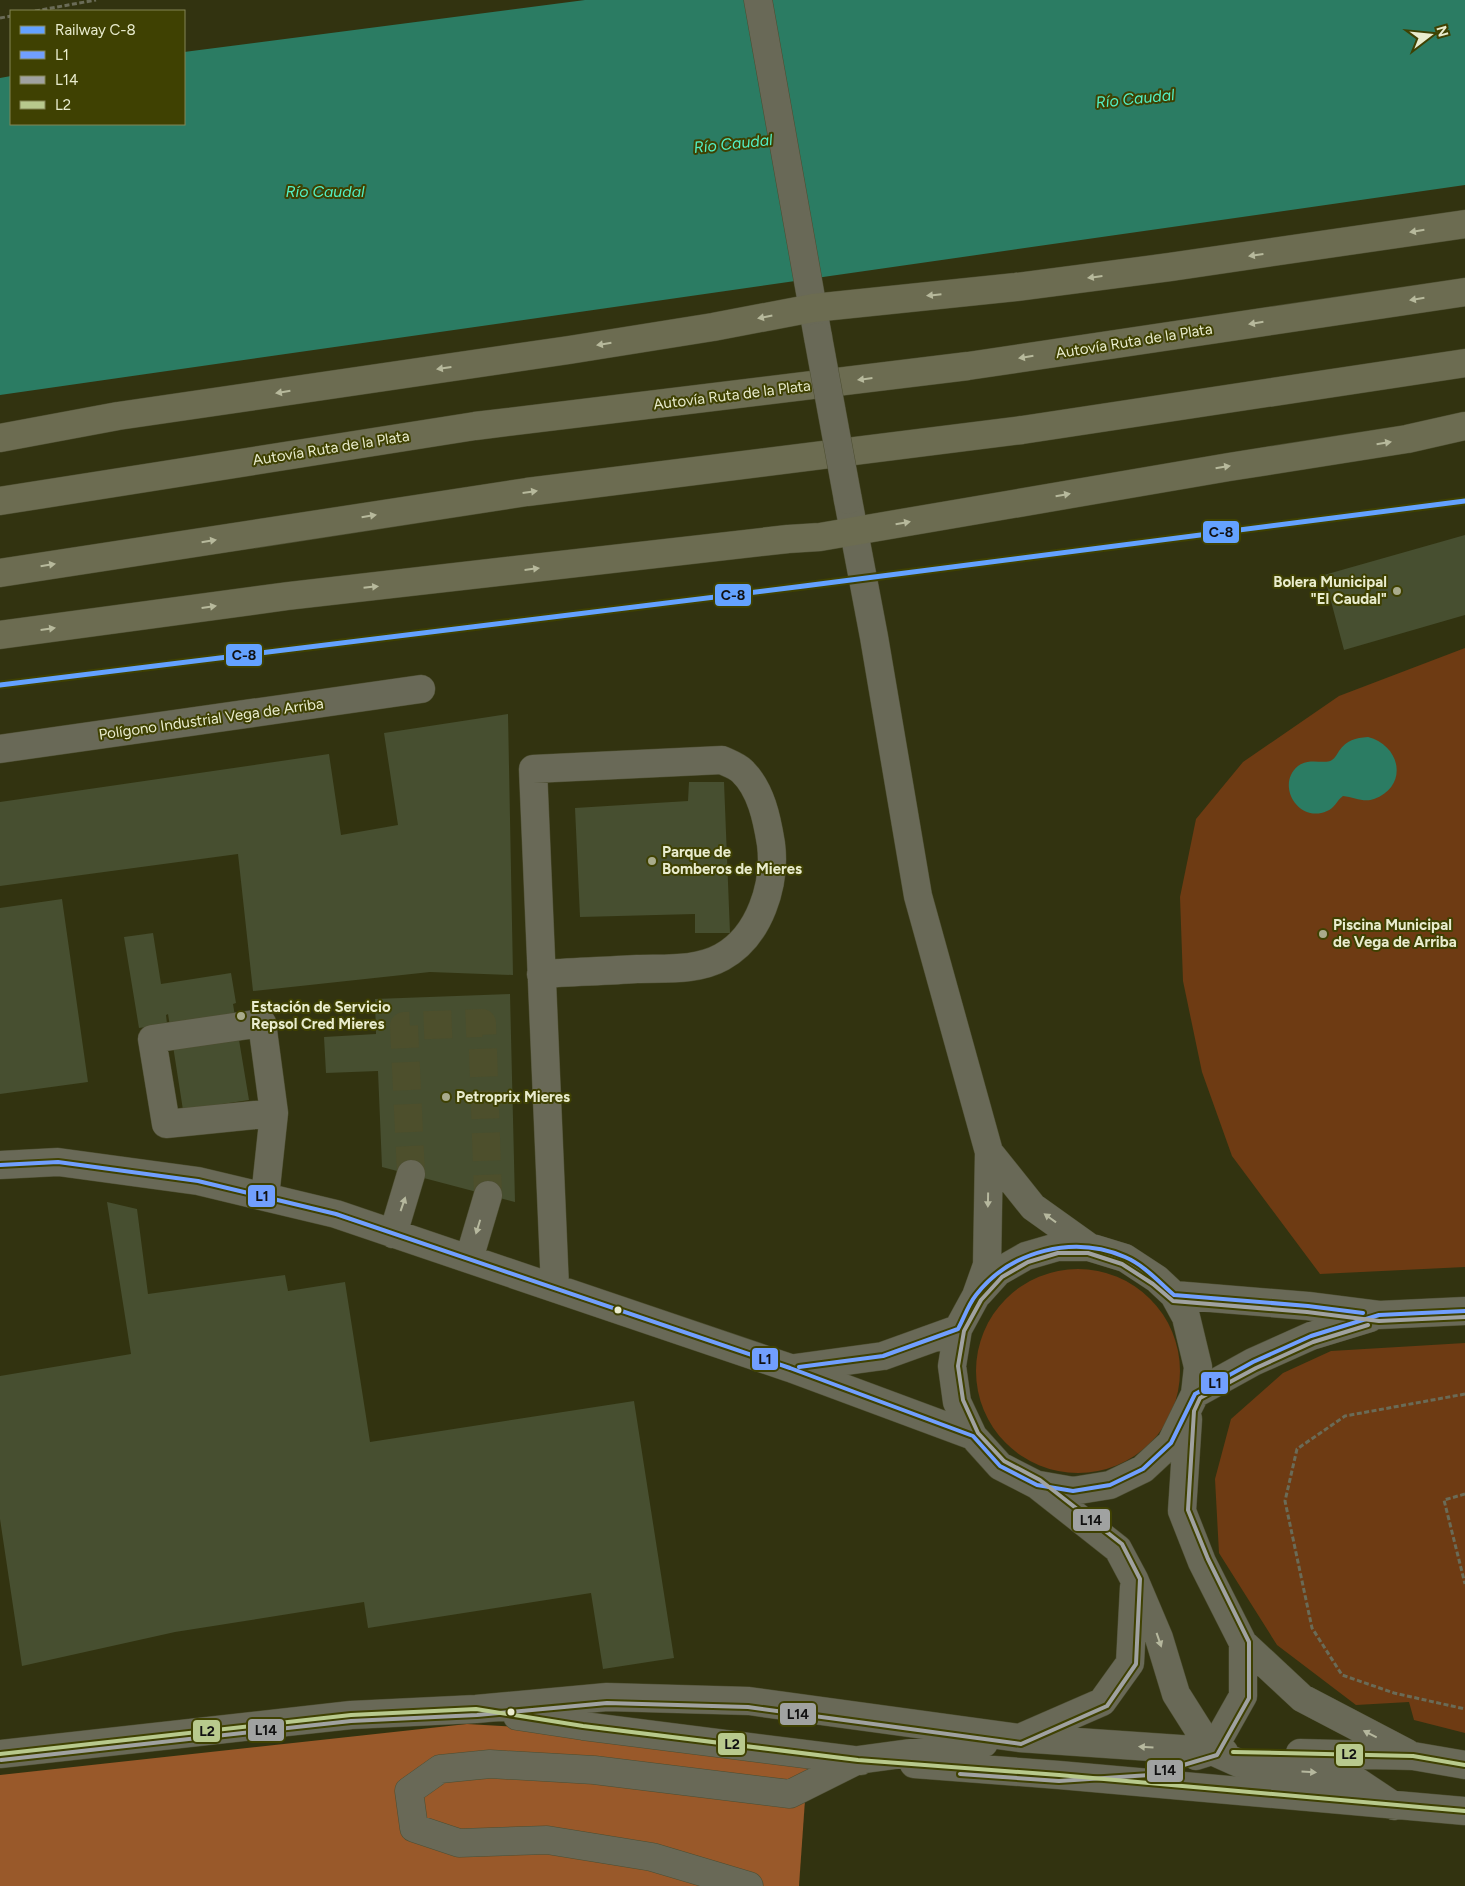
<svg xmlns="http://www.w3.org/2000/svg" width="1465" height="1886" font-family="Figtree,sans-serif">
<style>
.green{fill:#6e3b13}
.forest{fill:#99592a}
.water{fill:#2b7c63}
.building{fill:#474f30}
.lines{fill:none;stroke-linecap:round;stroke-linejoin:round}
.minor-tunnel{stroke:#4d4f2c;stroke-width:28;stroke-dasharray:28 14;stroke-linecap:butt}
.minor-casing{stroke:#4d4e31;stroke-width:29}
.highway-casing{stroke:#4d4e31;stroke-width:29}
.path{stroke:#6a6b57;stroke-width:3;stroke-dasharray:5 2.5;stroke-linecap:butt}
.minor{stroke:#696957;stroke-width:28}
.highway{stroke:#6c6c51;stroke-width:28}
.minor-bridge-casing{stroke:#4d4e31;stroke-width:29;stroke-linecap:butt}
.minor-bridge{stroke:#696957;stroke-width:28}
.bus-1-casing{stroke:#3f4102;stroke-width:8}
.bus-2-casing{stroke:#3f4102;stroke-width:8}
.bus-3-casing{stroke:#3f4102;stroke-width:8}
.bus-1{stroke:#719ffe;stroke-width:4}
.bus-2{stroke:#a0a2a1;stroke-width:4}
.bus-3{stroke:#b8c98d;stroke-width:4}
.rail-1-casing{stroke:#3f4102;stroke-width:9}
.rail-1{stroke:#64a2ff;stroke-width:5}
.oneway{fill:#b7b99c}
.oneway2{fill:#b6b89e}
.poi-dot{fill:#a9ab8c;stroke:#3f4102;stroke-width:2}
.bus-dot{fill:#e9ecce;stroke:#3f4102;stroke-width:2}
.labels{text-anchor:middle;stroke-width:4;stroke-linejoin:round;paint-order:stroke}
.street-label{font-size:15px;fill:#e9ecce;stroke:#3f4102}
.poi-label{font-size:15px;font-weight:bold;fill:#e9ecce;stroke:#3f4102;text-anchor:start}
.water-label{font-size:16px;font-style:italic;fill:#52f0c6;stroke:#3f4102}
.line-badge{stroke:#3f4102;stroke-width:2}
.pale-badge-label{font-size:14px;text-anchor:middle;font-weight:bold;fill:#111}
</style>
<rect width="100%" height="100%" fill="#323310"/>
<!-- green -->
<path class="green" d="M1465,648V1267L1320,1274L1232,1156L1202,1072L1183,981L1180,897L1196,819L1243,762L1339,696Z
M976 1371a102 102 0 1 1 204 0a102 102 0 1 1-204 0Z
M1465,1343V1733L1414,1720L1409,1702L1356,1705L1277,1645L1219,1553L1215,1479L1231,1419L1283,1373L1331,1351Z"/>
<!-- forest -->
<path class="forest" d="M467,1724L809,1743L799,1886H0V1775Z"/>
<!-- water -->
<path class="water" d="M585,0H1465V185L0,395V78L11,76V124H184V52Z
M1368,737C1402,746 1408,787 1374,799C1364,803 1354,797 1343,796C1337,800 1335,808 1327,811C1299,824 1275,785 1298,766C1310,757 1324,765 1332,760C1335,758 1337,754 1339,751C1347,740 1355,738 1368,737Z"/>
<!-- building -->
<path class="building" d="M1465,535V615L1344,650L1324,575Z
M508,714L513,975L430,972L253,991L238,854L0,886V802L329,754L341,835L398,825L384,733Z
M689,782H724L730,933H695V914L580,917L575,808L688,801Z
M62,899L88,1082L0,1094V908Z
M153,933L161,984L231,973L236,1003L233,1004L249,1100L183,1110L168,1014L166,1015L167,1024L139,1028L124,937Z
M510,994L515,1202L382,1167L378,1071L326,1073L324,1037L376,1034L375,999Z
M107,1202L137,1209L148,1294L285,1275L288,1291L345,1282L370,1442L634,1401L674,1658L603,1669L591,1593L368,1628L364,1602L175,1632L22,1666L0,1519V1376L131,1354Z"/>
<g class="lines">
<!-- minor-tunnel -->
<path class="minor-tunnel" d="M411,1174L404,1026L482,1023L488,1195"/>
<defs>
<path id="minor" d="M758,0L818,337
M848,500L874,637L918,896L989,1152L987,1265L976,1296L958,1329L952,1366L957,1402L973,1436L1000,1466L1037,1485L1118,1549L1134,1579L1159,1638L1176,1694L1212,1751L1252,1769L1346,1774L1394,1806
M0,749L421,689
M541,974C573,972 605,971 637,969C665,968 697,971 722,957C760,936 776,884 771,844C767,819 761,789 742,771C737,766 728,763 722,760L533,769L555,1288
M989,1152L1033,1207L1089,1247
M0,1165L58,1162L198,1181L336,1214L790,1368L973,1436
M265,1197L274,1113L262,1023L152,1039L166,1124L274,1113
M393,1234L411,1174
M469,1259L488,1195
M979,1293L998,1272L1026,1256L1057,1247H1089L1125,1258L1157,1279L1174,1295L1186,1317L1198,1367L1195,1394L1171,1443L1143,1469L1110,1485L1073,1491L1039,1485
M1174,1295L1308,1306L1379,1315L1465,1311
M795,1368L883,1356L958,1329
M1195,1394L1253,1362L1311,1336L1370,1318
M1188,1419L1182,1511L1202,1562L1243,1643L1302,1698L1407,1753
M517,1716L583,1726L861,1761
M1024,1736L1102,1702L1130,1663L1134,1587
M1300,1753L1413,1756L1465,1765
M0,1754L351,1715L476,1709L607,1697L749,1701L1019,1738L1224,1752
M1196,1756L1212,1751L1243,1696V1643
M914,1764L1059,1775L1465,1811
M749,1886L652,1857L547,1840L459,1843L414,1828L409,1791L440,1769L490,1764L594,1770L790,1794L858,1760L984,1743"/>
<path id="highway" d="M0,438L118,416L569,350L713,327L813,308L1016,287L1170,267L1465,224
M0,501L475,426L968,366L1465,292
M0,573L527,492L1022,430L1465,363
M0,635L288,596L788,539L820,537L1229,467L1407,439L1465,426"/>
</defs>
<!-- minor casing -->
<use href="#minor" class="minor-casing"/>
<!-- highway casing -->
<use href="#highway" class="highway-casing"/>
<!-- path -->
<path class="path" d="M35,11L96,0
M0,18L11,16
M1465,1394L1345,1416L1297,1449L1285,1501L1312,1628L1342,1675L1394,1693L1465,1709
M1465,1494L1444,1500L1465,1584"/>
<!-- minor -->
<use href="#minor" class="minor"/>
<!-- highway -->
<use href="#highway" class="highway"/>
<defs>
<path id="minor-bridge" d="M818,337L848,500"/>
</defs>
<!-- minor-bridge casing -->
<use href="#minor-bridge" class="minor-bridge-casing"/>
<!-- minor-bridge -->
<use href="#minor-bridge" class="minor-bridge"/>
<defs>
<path id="bus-1" d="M0,1165L58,1162L198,1181L336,1214L790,1368L973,1436L1000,1466L1037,1485L1073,1491L1110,1485L1143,1469L1171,1443L1195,1394L1253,1362L1311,1336L1379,1315L1465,1311
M1174,1295L1308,1306L1363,1313
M958,1329C964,1318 968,1305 976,1295C1011,1250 1074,1235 1125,1257C1144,1265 1159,1282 1174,1295
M799,1367L883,1356L958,1329"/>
<path id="bus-2" d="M1,1760L351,1721L477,1715L607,1703L748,1707L1021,1744L1107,1706L1136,1664L1140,1579L1122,1544L1040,1480L1004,1461L978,1433L963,1400L958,1366L964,1331L981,1300L1002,1277L1028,1262L1058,1253H1088L1122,1264L1153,1284L1173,1301L1307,1312L1379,1321L1465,1317
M960,1774L1059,1781L1150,1775L1217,1755L1249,1698V1642L1208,1559L1188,1510L1194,1411L1200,1398L1256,1368L1313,1342L1368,1325"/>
<path id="bus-3" d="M1233,1752L1413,1756L1465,1765
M0,1754L351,1715L476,1709L583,1726L858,1760L1059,1775L1465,1811"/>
</defs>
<!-- bus-1 casing -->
<use href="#bus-1" class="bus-1-casing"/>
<!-- bus-2 casing -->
<use href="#bus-2" class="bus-2-casing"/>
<!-- bus-3 casing -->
<use href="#bus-3" class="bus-3-casing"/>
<!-- bus-1 -->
<use href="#bus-1" class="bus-1"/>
<!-- bus-2 -->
<use href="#bus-2" class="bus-2"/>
<!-- bus-3 -->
<use href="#bus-3" class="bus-3"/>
<defs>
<path id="rail-1" d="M0,685L804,586L1465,501"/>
</defs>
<!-- rail-1 casing -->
<use href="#rail-1" class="rail-1-casing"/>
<!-- rail-1 -->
<use href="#rail-1" class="rail-1"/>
</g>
<!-- one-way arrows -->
<defs><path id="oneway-solid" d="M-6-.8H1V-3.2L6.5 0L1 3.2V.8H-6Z" transform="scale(1.25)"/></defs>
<g class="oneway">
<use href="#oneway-solid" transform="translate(1417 231) rotate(171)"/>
<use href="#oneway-solid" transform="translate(1256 255) rotate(172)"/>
<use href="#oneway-solid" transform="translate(1095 277) rotate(173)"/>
<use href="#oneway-solid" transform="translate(934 295) rotate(174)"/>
<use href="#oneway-solid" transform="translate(1417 299) rotate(171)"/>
<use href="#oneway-solid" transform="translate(765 317) rotate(169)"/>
<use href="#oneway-solid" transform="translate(1256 323) rotate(171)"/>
<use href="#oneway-solid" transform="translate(604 344) rotate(171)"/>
<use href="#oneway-solid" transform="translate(1026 357) rotate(171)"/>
<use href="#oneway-solid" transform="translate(444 368) rotate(172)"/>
<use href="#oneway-solid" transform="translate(865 379) rotate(173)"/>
<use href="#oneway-solid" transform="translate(283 392) rotate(171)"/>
<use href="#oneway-solid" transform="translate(1384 443) rotate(-9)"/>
<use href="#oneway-solid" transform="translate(1223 467) rotate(-9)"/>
<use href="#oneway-solid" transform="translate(530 492) rotate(-8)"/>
<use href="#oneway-solid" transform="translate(1063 495) rotate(-10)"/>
<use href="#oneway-solid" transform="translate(369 516) rotate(-9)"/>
<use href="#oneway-solid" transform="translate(903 523) rotate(-10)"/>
<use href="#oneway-solid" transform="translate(209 541) rotate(-9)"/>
<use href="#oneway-solid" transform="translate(48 565) rotate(-9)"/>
<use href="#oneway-solid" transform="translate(532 569) rotate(-7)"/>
<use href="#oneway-solid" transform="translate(371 587) rotate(-6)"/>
<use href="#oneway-solid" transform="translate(209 607) rotate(-8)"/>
<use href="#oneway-solid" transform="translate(48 629) rotate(-8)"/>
</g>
<g class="oneway2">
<use href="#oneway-solid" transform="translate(988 1200) rotate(91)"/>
<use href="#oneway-solid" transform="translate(403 1204) rotate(-71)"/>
<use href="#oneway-solid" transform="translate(1050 1218) rotate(-144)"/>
<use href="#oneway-solid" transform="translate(478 1227) rotate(107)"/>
<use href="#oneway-solid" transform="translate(1159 1640) rotate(71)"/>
<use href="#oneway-solid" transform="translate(1370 1734) rotate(-153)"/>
<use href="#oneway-solid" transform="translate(1146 1747) rotate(-176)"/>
<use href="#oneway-solid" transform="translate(1309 1772) rotate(3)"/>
</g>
<!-- markers -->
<g class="poi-dot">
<circle cx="1397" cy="591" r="5"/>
<circle cx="652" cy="861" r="5"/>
<circle cx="1323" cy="934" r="5"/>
<circle cx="241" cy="1016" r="5"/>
<circle cx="446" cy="1097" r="5"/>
</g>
<g class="bus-dot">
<circle cx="618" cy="1310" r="4.5"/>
<circle cx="511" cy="1712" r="4.5"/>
</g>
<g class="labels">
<!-- street labels -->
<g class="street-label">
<text transform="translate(1134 341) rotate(-9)" y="5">Autovía Ruta de la Plata</text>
<text transform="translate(732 395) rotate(-7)" y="5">Autovía Ruta de la Plata</text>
<text transform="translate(331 448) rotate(-9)" y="5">Autovía Ruta de la Plata</text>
<text transform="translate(211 719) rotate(-8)" y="5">Polígono Industrial Vega de Arriba</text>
</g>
<!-- poi labels -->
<g class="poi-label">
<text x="1387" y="587" text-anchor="end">Bolera Municipal<tspan x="1387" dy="17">"El Caudal"</tspan></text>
<text x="662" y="857">Parque de<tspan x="662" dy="17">Bomberos de Mieres</tspan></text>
<text x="1333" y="930">Piscina Municipal<tspan x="1333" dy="17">de Vega de Arriba</tspan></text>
<text x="251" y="1012">Estación de Servicio<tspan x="251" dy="17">Repsol Cred Mieres</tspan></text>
<text x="456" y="1102">Petroprix Mieres</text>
</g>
<!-- water labels -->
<g class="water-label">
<text transform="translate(1135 98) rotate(-6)" y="6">Río Caudal</text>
<text transform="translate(733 143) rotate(-6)" y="6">Río Caudal</text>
<text x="325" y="197">Río Caudal</text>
</g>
</g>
<g class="line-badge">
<rect x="1202" y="520" width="38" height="24" rx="5" fill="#64a2ff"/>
<rect x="714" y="583" width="38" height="24" rx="5" fill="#64a2ff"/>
<rect x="225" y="643" width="38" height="24" rx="5" fill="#64a2ff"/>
<rect x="247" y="1184" width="29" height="24" rx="5" fill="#719ffe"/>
<rect x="751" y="1347" width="28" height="24" rx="5" fill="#719ffe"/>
<rect x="1200" y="1371" width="29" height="24" rx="5" fill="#719ffe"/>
<rect x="1072" y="1508" width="39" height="24" rx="5" fill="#a0a2a1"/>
<rect x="779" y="1702" width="38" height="24" rx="5" fill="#a0a2a1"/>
<rect x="247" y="1718" width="38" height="24" rx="5" fill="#a0a2a1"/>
<rect x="192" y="1719" width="29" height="24" rx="5" fill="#b8c98d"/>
<rect x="717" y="1732" width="29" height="24" rx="5" fill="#b8c98d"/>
<rect x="1335" y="1743" width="29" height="24" rx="5" fill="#b8c98d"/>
<rect x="1146" y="1759" width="38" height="24" rx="5" fill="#a0a2a1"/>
</g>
<g class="pale-badge-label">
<text x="1221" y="537">C-8</text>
<text x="733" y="600">C-8</text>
<text x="244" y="660">C-8</text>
<text x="262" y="1201">L1</text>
<text x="765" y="1364">L1</text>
<text x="1215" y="1388">L1</text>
<text x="1091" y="1525">L14</text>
<text x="798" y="1719">L14</text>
<text x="266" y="1735">L14</text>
<text x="207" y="1736">L2</text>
<text x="732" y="1749">L2</text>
<text x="1349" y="1759">L2</text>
<text x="1165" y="1775">L14</text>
</g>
<!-- legend -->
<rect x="10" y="10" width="175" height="115" fill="#3f4102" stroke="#838554"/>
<rect x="20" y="26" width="25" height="8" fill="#64a2ff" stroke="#838554"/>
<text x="55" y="35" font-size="15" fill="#e9ecce">Railway C-8</text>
<rect x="20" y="51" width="25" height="8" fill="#719ffe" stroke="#838554"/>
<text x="55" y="60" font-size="15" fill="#e9ecce">L1</text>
<rect x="20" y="76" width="25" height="8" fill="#a0a2a1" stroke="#838554"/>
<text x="55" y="85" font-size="15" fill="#e9ecce">L14</text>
<rect x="20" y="101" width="25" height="8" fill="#b8c98d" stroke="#838554"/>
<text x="55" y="110" font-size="15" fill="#e9ecce">L2</text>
<!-- north arrow -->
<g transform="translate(1430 35) rotate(74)" stroke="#3f4102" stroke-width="4" paint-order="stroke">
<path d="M0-4L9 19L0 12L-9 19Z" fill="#e9ecce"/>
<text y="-8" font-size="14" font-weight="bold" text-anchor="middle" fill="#e9ecce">N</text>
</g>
</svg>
